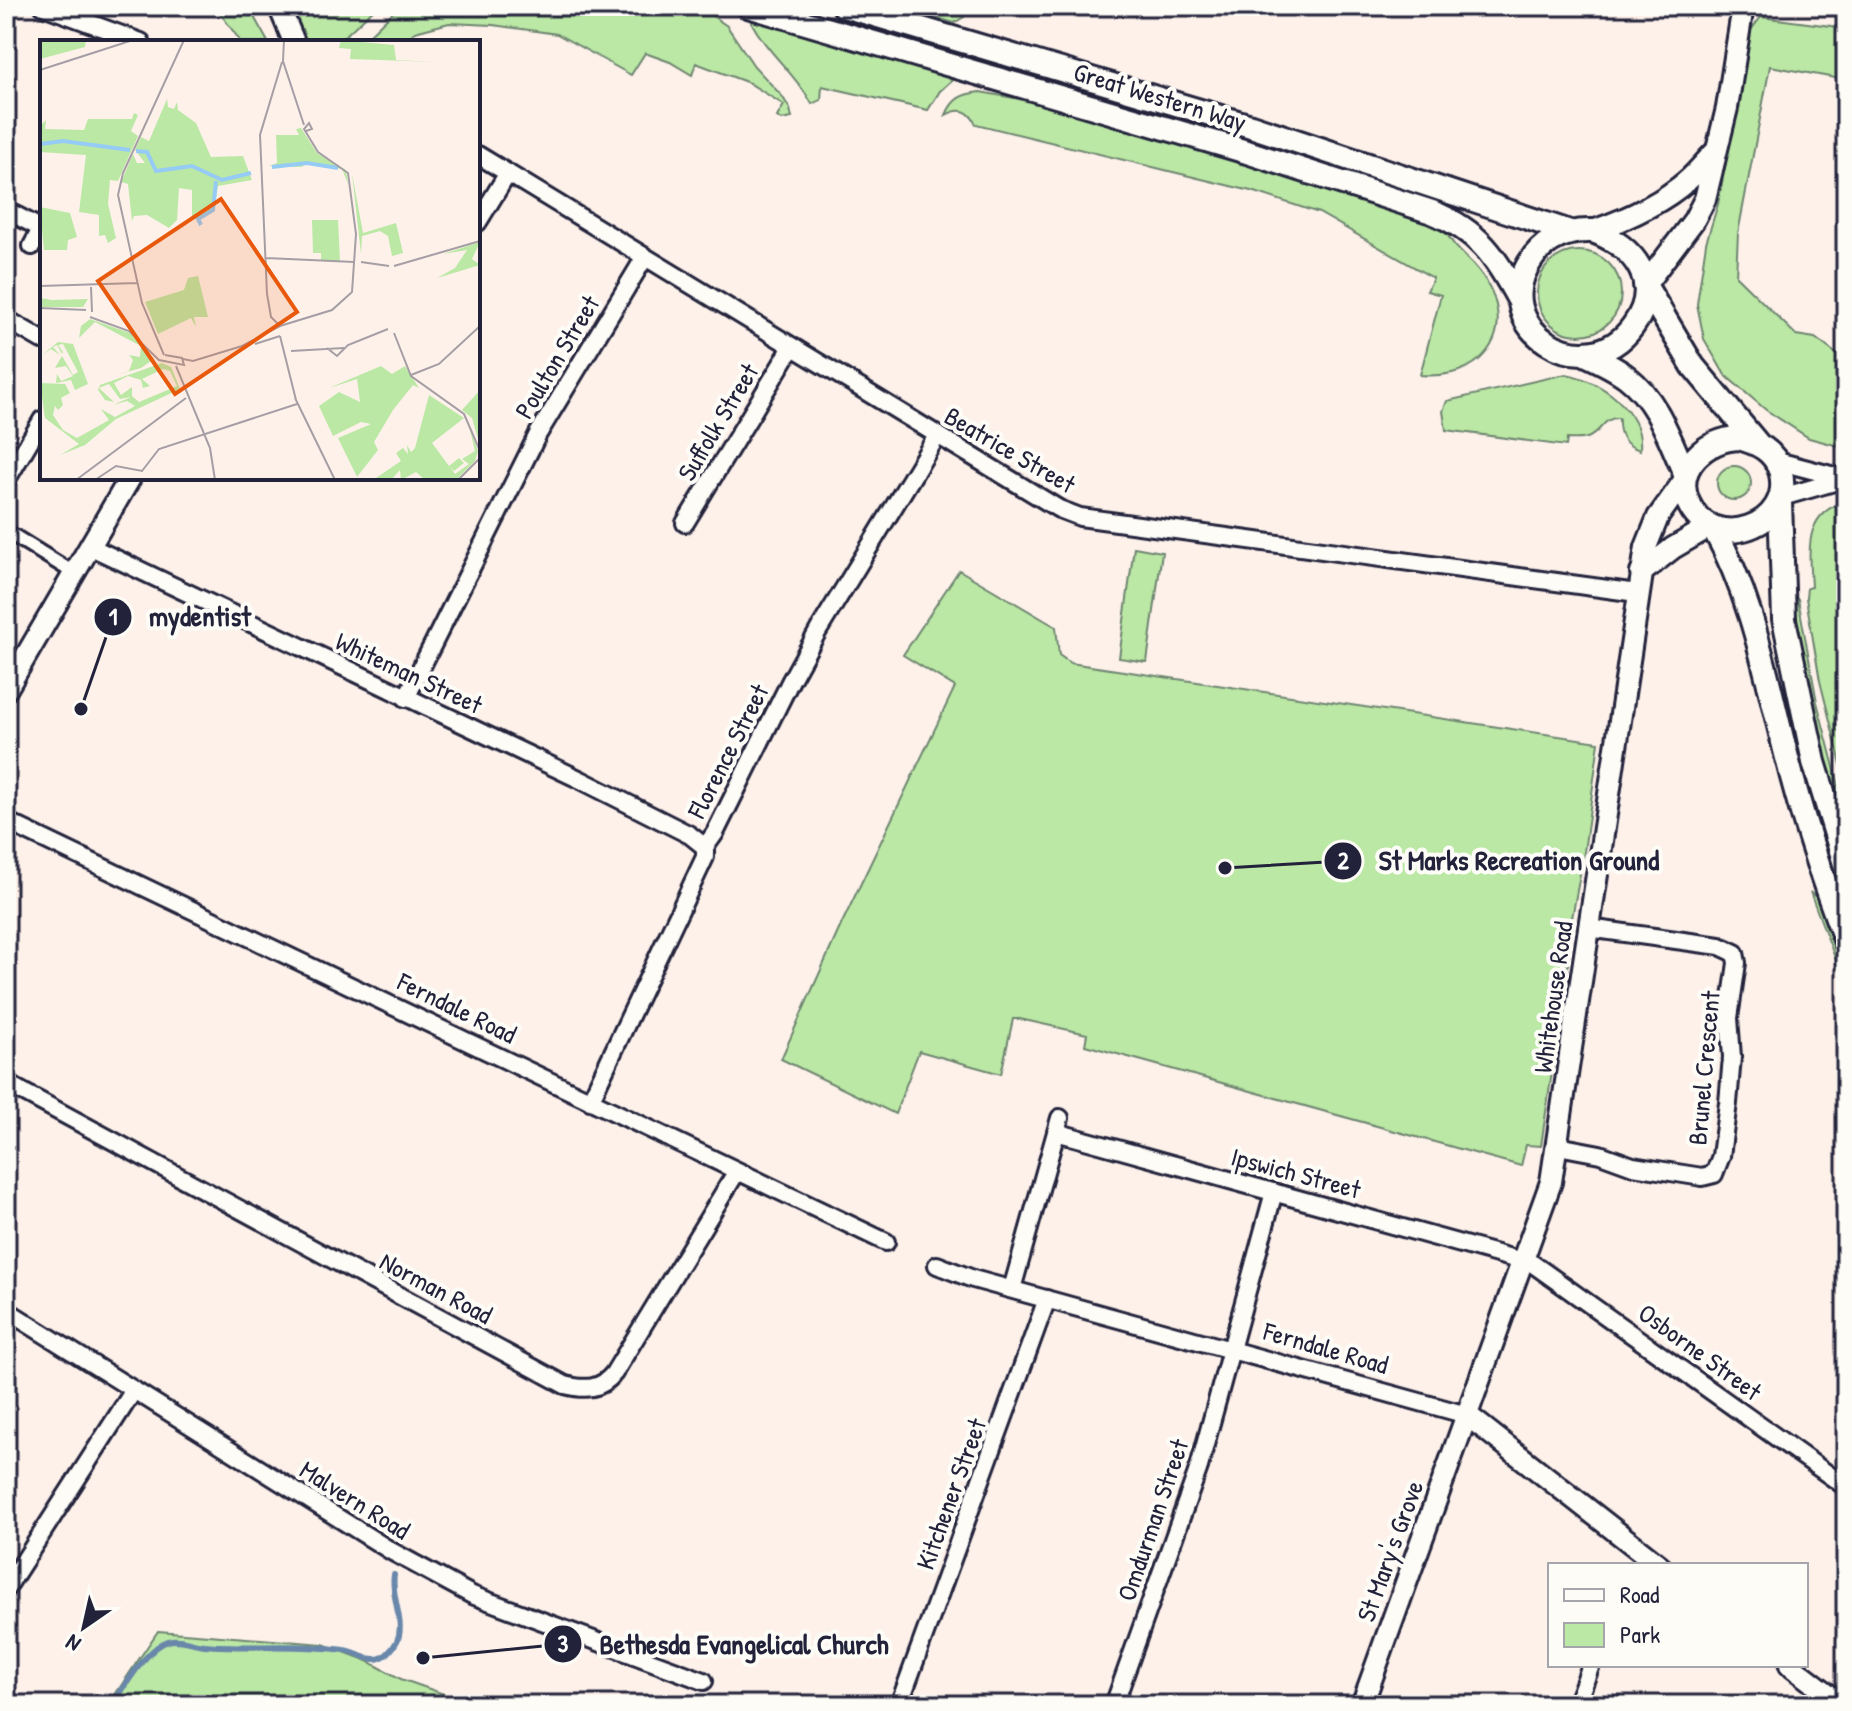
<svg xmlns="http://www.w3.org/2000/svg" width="1852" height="1711" font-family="'Patrick Hand',sans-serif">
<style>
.green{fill:#bbe8a5;stroke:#6e8570;stroke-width:2}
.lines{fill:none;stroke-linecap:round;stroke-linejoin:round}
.stream{stroke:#6787aa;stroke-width:6}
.pedestrian-casing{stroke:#22223b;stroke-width:18}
.minor-casing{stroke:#22223b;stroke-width:22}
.tertiary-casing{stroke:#22223b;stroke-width:26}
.secondary-casing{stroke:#22223b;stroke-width:28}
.pedestrian{stroke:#fdfcf7;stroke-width:12}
.minor{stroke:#fdfcf7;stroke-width:16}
.tertiary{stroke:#fdfcf7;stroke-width:20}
.secondary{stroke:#fdfcf7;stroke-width:22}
.labels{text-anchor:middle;stroke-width:8;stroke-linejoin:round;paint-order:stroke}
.street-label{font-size:26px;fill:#22223b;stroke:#fdfcf7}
.inset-river{fill:none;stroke:#95cbf4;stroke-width:4}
.inset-road{fill:none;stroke:#a59ea4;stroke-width:2}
.view{fill:#e8590c;fill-opacity:0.15;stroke:#e8590c;stroke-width:4}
.inset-edge{fill:none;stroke:#22223b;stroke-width:4}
.leader{fill:none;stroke:#22223b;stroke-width:3}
.callout-dot{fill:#22223b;stroke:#fdfcf7;stroke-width:3}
.mark-label{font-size:24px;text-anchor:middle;font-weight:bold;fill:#fff}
.callout-label{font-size:28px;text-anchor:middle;font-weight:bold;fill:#22223b;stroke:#fdfcf7;stroke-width:8;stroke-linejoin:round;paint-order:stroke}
</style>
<rect width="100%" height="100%" fill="#fdf1ea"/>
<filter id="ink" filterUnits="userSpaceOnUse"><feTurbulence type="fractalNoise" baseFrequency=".0125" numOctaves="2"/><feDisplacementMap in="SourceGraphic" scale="16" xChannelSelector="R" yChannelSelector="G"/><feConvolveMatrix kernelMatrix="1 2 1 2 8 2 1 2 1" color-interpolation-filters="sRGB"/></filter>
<g filter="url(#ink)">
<!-- green -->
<path class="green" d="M215,6H248L268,42H241Z
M293,6H377L346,35L329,42H305L292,16Z
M409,6H698L727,26L754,66L782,96L790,109L792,118L781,120L777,117L784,105L749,83L696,63L692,75L670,62L645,53L631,75L557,34L493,25L449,23L415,32L403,42H362L395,10Z
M897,6H955L964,17L954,23Z
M1761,17L1846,28V80L1770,66L1738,233L1736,276L1796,335L1815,338L1846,361V448L1809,438L1766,410L1725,375L1704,339L1697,304L1706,243L1718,204L1751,30Z
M751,18L954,76V78L940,91L928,110L822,86L821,100L812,104C795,73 767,53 750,20Z
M980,92L1059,106L1166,137L1407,214L1445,230C1452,245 1461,252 1473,264C1498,291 1510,331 1480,359C1464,373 1441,377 1420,375L1441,295L1427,291L1433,278L1319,213L1255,192L976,124C969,110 960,107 946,115C953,98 962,94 980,92Z
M1537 293a42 42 0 1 1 84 0a42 42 0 1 1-84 0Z
M1566,374C1600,380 1644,411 1640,450C1624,445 1618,435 1619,418C1602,417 1602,433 1587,438C1581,440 1574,439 1567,439L1566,446L1446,430L1443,411L1447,401Z
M1717 483a17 17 0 1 1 34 0a17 17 0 1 1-34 0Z
M1846,502V784L1820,681L1806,598L1807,588L1811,587C1809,551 1803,512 1846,502Z
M1134,547L1162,552L1147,662L1119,658Z
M959,570L1056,627L1059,655L1070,663L1599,742L1584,852L1564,962L1568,964L1541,1146L1526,1145L1521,1166L1085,1045L1087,1034L1020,1019H1013L1001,1074L919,1051L895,1114L781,1059L842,923L955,687L903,655Z
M1792,599H1798L1817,702L1846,813V836C1822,759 1804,680 1792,599Z
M1810,892L1818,899L1846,970V987Z
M158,1631L323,1644L368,1661L401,1679L444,1694L437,1705H108Z"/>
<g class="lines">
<!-- stream -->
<path class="stream" d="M112,1705C125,1687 146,1648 168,1641C179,1637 192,1644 204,1645C250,1649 298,1643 345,1650C355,1651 364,1659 374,1659C384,1660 393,1649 397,1641C406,1623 390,1596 394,1575"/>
<defs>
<path id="pedestrian" d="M6,531L74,573"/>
<path id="minor" d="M43,6L141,42
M478,155L1059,509L1080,517L1637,593
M6,210L42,229
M478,222L508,173
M32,246L41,229
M6,319L42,340
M1777,461L1846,479
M6,481L42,420
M1782,497L1841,480
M685,523L792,347
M89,546L581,780L690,835L705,847
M406,698L538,434L645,257
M6,821L886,1242
M6,1083L565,1385C585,1390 601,1390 614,1373L737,1171
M590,1101L705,857V847L715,833L791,680L818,631L937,436
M1056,1132L1533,1264L1846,1487
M1558,1146L1600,1154L1633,1166L1702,1177L1714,1174L1721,1156L1728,1103L1732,1057L1729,1018L1737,963L1735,953L1720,946L1588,928
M937,1265L973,1279L1467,1415
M1012,1289L1060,1118
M6,1310L391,1551L472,1595L704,1681
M6,1589L134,1390
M899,1705L1047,1299
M1114,1705L1199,1467L1274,1192
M1576,1705L1591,1665"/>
<path id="tertiary" d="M279,6L294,42
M1593,231C1627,219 1661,204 1688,180C1697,172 1705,162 1714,153
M1645,285L1694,220L1705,199L1727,108L1743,6
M1641,573L1673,548L1709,527
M6,690L130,478
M1467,1415L1659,1565
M1790,1665L1842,1705
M1362,1705L1551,1182L1646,547L1658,517L1683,482"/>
<path id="secondary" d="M748,6L1247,152L1432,212C1479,231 1496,257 1519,300
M844,6L1251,126L1570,232
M1593,231C1634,246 1664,284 1633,326C1587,391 1481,327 1534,256C1549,237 1570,230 1593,231Z
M1645,285L1693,366L1757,443
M1583,353C1598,360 1614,367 1627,377C1657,400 1670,440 1685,474
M1739,438C1758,443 1774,451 1780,470C1797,526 1711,556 1688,502C1673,468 1706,439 1739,438Z
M1780,502L1784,619L1814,762L1846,867
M1714,529C1753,600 1765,672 1785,750C1801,815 1822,879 1846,942"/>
</defs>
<!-- pedestrian casing -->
<use href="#pedestrian" class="pedestrian-casing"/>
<!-- minor casing -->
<use href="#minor" class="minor-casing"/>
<!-- tertiary casing -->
<use href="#tertiary" class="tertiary-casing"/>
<!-- secondary casing -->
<use href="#secondary" class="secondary-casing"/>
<!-- pedestrian -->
<use href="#pedestrian" class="pedestrian"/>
<!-- minor -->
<use href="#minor" class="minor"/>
<!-- tertiary -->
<use href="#tertiary" class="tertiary"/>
<!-- secondary -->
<use href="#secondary" class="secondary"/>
</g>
</g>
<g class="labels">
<!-- street labels -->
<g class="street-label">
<text transform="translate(1160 97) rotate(17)" y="9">Great Western Way</text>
<text transform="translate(557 357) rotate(-59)" y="9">Poulton Street</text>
<text transform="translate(718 422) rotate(-59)" y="9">Suffolk Street</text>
<text transform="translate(1010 450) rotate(30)" y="9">Beatrice Street</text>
<text transform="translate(409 673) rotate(25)" y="9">Whiteman Street</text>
<text transform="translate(728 751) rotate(-63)" y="9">Florence Street</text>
<text transform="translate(1553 997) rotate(-82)" y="9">Whitehouse Road</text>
<text transform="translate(457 1008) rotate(26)" y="9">Ferndale Road</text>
<text transform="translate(1704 1068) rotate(-85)" y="9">Brunel Crescent</text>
<text transform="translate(1296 1173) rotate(15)" y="9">Ipswich Street</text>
<text transform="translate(436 1288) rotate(28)" y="9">Norman Road</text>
<text transform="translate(1326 1348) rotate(16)" y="9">Ferndale Road</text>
<text transform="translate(1700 1352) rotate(36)" y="9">Osborne Street</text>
<text transform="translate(951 1494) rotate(-70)" y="9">Kitchener Street</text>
<text transform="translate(355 1500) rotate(32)" y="9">Malvern Road</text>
<text transform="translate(1153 1520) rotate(-71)" y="9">Omdurman Street</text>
<text transform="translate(1390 1551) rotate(-70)" y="9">St Mary's Grove</text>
</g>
</g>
<!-- overview -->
<g transform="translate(40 40)">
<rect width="440" height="440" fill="#fdf1ea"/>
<path d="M0,0H46L45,7L0,19ZM301,0L354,5L356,20L397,22L310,19L311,9L299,8ZM127,59L128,67L134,69L137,62L138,70L156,83L171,117L203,116L212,140L178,146L174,171L152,180V150L139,148L137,180L129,188L107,175L94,176L92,181L88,144L81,142L93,114L97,123H105L95,110L101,97L109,101ZM94,73L98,75L91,91L98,96L78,141L70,140L68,164L76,198L68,203L65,195L59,196V175L39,172L46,115L0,112V86L6,80L5,89L44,90L48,79H92ZM261,88L277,113L306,130L308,144L302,129L267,122L262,127L229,126L237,123L236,95H259L256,89ZM312,133L323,193L356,183L363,213L352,216L348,196L340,191L322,196L321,214ZM0,167L30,173L37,197L28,200L27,210H4ZM272,180H298L300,221H281V213H273ZM440,202L432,219L440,225L397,238L415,228L427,210L403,214ZM158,236L168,277H154L156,287L151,278L118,294L105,262L144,250L148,238ZM0,258L12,260L48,259L43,267H0ZM50,279L90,293L114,319L101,328L76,335L89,331L93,320L89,315L100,317L101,306L55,282L39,298L41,286ZM18,302L33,304L48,344L35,350L31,340L16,343L17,334L21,341L33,336L26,326L15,328L22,316L33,335L38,332L23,304L18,305L23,312L22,314L17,305L13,307L20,315L11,309L2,315ZM122,323L131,327L140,349L76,379L45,405L20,415L39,404L5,378L0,343L25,344L30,353L21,358L23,365L18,370L15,366L13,375L23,390L37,398L69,380L61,369L75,377L95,366L87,361L73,365L91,357L80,359L69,344L59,348L74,362L65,360L58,350L60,345ZM123,329L130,331L137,346L99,362L92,356V347L81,355L74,343L88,336L101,340L103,348L110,346L102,339ZM341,326L352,334L365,326L379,348L373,345L353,370L334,402L338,410L317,437L298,398L331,384L321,382L293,396L279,366L299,352L320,362L317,339L289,348ZM440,350L439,358L440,406L432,378L422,370ZM389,355L424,378L392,403L409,426L419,418L424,423L414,431L410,427L415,434L429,424L422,419L435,411L429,386L438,411L435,421L416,440H385L376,432L361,440L360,430L352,439L333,440L361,421L356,413L363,408L368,414L367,405L371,412L375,408Z" fill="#bbe8a5" fill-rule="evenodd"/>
<path class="inset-river" d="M0,104L23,101L90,110M96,111L107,112L116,131L152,126L182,140L211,133M232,127L267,123L298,128M161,185L158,179L173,170L176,141"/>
<path class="inset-road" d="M244,0L243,21L264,85M0,30L93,0M226,218L314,222M321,222L349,226M354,226L440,201M0,246L97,243M51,247L52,272M0,268L46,270M50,277L89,291L119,320L144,325L142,318L125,315M240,286L231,277L227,254L220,95L242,22M354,293L371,336L424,374L440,411M240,296L256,360M215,304L240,296M287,308L297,316L308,305L348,289M251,311L304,308M124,315L102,263L78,155L83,133L144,0M143,319L153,321L202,306L240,286L292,270L312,252L316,194L308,133L278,112L264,89L269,83L272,89L266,91M136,326L170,408L175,440M371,335L399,324L440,286M255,358L295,440M36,440L146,358M55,440L76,426L102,431L119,409L257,364M418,440L440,418"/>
<path class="view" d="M181,159L257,272L135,354L58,241Z"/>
<rect width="440" height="440" class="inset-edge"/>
</g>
<!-- callouts -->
<path class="leader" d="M81 709L113 617M1225 868L1343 861M423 1658L563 1644"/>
<g class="callout-dot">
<circle cx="81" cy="709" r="8"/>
<circle cx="1225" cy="868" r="8"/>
<circle cx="423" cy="1658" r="8"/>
<circle cx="113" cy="617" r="20"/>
<circle cx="1343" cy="861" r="20"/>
<circle cx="563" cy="1644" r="20"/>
</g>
<g class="mark-label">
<text x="113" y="625">1</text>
<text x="1343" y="869">2</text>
<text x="563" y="1652">3</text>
</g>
<g class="callout-label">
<text x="200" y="626">mydentist</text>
<text x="1519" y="870">St Marks Recreation Ground</text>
<text x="744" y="1654">Bethesda Evangelical Church</text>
</g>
<!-- margin -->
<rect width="1852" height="1711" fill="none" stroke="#fdfcf7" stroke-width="32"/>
<rect x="16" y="16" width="1820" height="1679" fill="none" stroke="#22223b" stroke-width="3" filter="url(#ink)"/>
<!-- legend -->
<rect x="1548" y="1563" width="260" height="104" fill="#fdfcf7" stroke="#a5a5ac" stroke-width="2"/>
<rect x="1564" y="1589" width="40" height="12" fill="#fdfcf7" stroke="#a5a5ac" stroke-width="2"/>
<text x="1620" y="1603" font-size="24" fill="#22223b">Road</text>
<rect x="1564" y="1623" width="40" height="24" fill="#bbe8a5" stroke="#a5a5ac" stroke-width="2"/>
<text x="1620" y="1643" font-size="24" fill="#22223b">Park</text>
<!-- north arrow -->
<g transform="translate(84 1627) rotate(214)" stroke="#fdfcf7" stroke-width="6" paint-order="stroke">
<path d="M0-6L14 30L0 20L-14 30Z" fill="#22223b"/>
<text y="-12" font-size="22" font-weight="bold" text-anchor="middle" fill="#22223b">N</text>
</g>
</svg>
